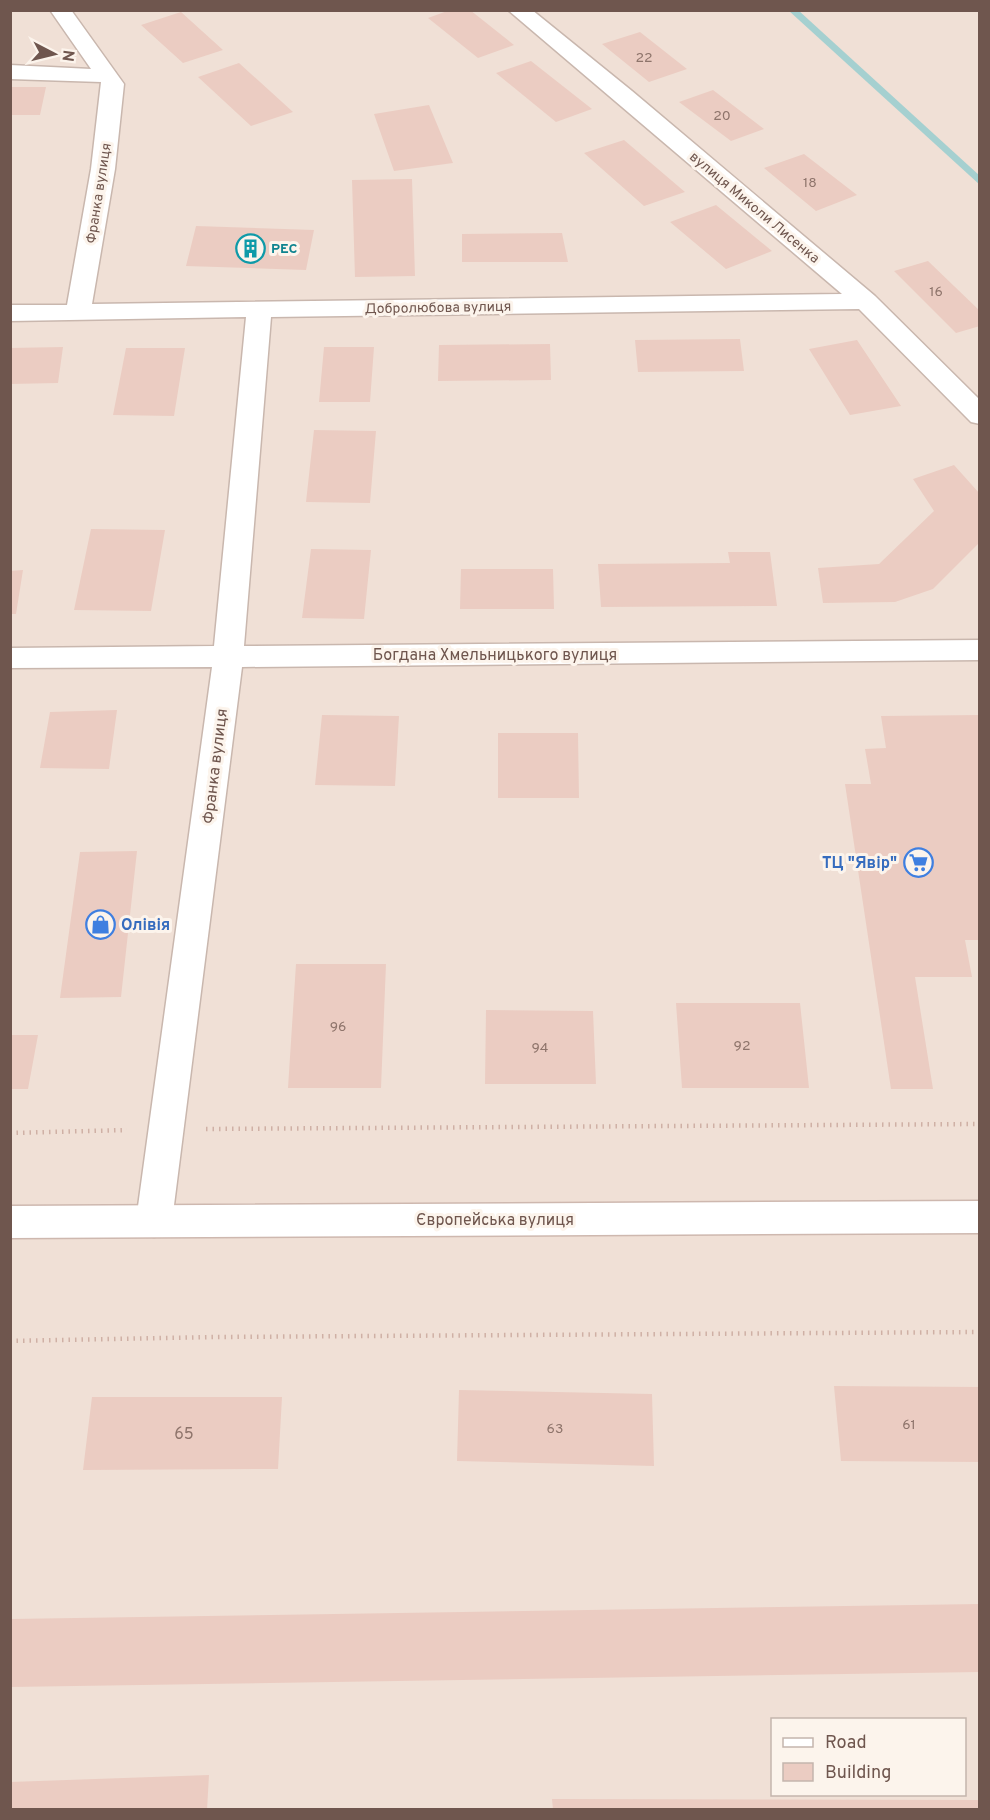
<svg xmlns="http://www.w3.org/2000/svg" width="990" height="1820" font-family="Overpass,sans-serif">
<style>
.residential{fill:#f0e0d6;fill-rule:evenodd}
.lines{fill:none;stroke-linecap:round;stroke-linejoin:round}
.stream{fill:#a5d0d0;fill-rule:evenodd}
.building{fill:#ebccc2}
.street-casing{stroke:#c9b7ae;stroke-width:3}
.secondary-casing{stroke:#ceb8af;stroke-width:3}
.path{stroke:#cfb0a5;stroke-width:4.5;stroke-dasharray:1.5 5;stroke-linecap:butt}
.street{fill:#fff;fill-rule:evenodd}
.secondary{fill:#fff;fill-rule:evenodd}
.labels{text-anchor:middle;stroke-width:6;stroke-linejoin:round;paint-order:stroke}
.number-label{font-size:14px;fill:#8e746b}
.far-street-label{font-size:14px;fill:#6f564e;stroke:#fcf4ec}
.far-culture-label{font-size:14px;font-weight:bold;fill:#0d838f;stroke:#fcf4ec;text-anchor:start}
.street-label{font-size:16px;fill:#6f564e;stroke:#fcf4ec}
.shop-label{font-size:16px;font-weight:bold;fill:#366cbe;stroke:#fcf4ec;text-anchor:end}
.near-number-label{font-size:16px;fill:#8e746b}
</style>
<rect width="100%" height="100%" fill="#f9efe6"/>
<!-- residential -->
<path class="residential" d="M11,11H979V1809L11,1810ZM772,1720H964V1794H772Z"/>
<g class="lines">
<!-- stream -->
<path class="stream" d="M788,10H798L980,176V185Z"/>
</g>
<!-- building -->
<path class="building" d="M450,10H470L514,45L478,58L428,18Z
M181,12L223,50L183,63L141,25Z
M640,32L687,69L649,82L602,44Z
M531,61L592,109L556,122L496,73Z
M239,63L293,112L251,126L198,77Z
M10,87H46L40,115H10Z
M713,90L764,129L731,141L679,102Z
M429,105L453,163L394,171L374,114Z
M624,140L685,192L644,206L584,153Z
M804,154L857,195L816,211L764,168Z
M412,179L415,276L355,277L352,180Z
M716,205L772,251L726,269L670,222Z
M196,226L314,230L306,270L186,266Z
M562,233L568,262H462V234Z
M928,261L980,311V326L956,333L894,271Z
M740,339L744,371L638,372L635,340Z
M857,340L901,406L850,415L809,349Z
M550,344L551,380L438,381L439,345Z
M63,347L58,383L10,384V348Z
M324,347H374L370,402H319Z
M126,348H185L174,416L113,415Z
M314,430L376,431L370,503L306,502Z
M954,465L980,494V542L933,589L895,602L823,603L818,568L879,564L934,511L913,479Z
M91,529L165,530L151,611L74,610Z
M311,549L371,550L364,619L302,618Z
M728,552H770L777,606L601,607L598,564L730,563Z
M461,569H553L554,609H460Z
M23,570L16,614H10V571Z
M117,710L109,769L40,768L50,712Z
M322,715L399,716L395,786L315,785Z
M980,715V940H965L972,977H915L933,1089H891L845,784H871L865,749L886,748L881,716Z
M498,733H578L579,798H498Z
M137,851L121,997L60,998L80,852Z
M296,964H386L381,1088H288Z
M676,1003H800L809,1088H682Z
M486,1010L593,1011L596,1084H485Z
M10,1035H38L28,1089H10Z
M834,1386L980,1387V1462L841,1461Z
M459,1390L652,1394L654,1466L457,1461Z
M92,1397H282L278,1469L83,1470Z
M980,1604V1672L10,1687V1619Z
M209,1775L207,1810H10V1782Z
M552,1799L980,1800V1810H553Z"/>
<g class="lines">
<defs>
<path id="street" d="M50,10H71L124,84L115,169L92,304L842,294L508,10H532L632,91L875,296L980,400V424L971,422L859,309L271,317L244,646L980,640V660L242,667L172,1221L167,1232L154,1237L141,1232L136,1221L212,667L10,668V648L214,646L246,317L10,321V305H67L91,169L101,82L10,79V65L91,69Z"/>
<path id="secondary" d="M980,1201V1233L10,1238V1206Z"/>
</defs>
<!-- street casing -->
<use href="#street" class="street-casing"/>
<!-- secondary casing -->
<use href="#secondary" class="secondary-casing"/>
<!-- path -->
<path class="path" d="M206,1129L980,1124
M10,1133L127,1130
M10,1341L216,1337L980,1332"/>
<!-- street -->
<use href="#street" class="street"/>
<!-- secondary -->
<use href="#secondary" class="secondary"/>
</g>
<!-- icons -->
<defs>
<symbol id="building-ring" viewBox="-11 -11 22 22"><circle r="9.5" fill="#fcf4ec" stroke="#0f9aa8" stroke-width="1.5"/><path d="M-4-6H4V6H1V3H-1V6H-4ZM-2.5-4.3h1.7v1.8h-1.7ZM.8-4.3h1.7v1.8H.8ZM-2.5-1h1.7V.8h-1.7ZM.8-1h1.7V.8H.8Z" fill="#0f9aa8"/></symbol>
<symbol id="supermarket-ring" viewBox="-11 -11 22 22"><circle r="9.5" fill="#fcf4ec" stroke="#3f7fe0" stroke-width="1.5"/><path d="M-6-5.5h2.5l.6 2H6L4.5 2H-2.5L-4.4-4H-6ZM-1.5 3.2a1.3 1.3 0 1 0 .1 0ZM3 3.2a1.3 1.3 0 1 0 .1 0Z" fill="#3f7fe0"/></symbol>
<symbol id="shop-ring" viewBox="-11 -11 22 22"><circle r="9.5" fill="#fcf4ec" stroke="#3f7fe0" stroke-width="1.5"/><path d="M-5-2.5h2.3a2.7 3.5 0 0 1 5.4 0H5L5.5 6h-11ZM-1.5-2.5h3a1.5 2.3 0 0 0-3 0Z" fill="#3f7fe0"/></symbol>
</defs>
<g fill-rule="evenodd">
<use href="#building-ring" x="234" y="232" width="33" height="33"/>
<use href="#supermarket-ring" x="902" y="846" width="33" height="33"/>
<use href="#shop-ring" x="84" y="908" width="33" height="33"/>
</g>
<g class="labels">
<!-- number labels -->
<g class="number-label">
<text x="644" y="62">22</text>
<text x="722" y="120">20</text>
<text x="810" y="187">18</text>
<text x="936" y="296">16</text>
<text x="338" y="1031">96</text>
<text x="742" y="1050">92</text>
<text x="540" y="1052">94</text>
<text x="909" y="1429">61</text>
<text x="555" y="1433">63</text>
</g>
<!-- far-street labels -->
<g class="far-street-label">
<text transform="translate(98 193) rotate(-81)" y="5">Франка вулиця</text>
<text transform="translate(755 207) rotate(40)" y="5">вулиця Миколи Лисенка</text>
<text transform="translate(438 307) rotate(-1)" y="5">Добролюбова вулиця</text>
</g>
<!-- far-culture labels -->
<g class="far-culture-label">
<text x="271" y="253">РЕС</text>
</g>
<!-- street labels -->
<g class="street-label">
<text x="495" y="660">Богдана Хмельницького вулиця</text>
<text transform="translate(214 766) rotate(-83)" y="6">Франка вулиця</text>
<text x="495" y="1225">Європейська вулиця</text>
</g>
<!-- shop labels -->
<g class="shop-label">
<text x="897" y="868">ТЦ "Явір"</text>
<text x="121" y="930" text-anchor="start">Олівія</text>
</g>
<!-- near-number labels -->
<g class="near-number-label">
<text x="184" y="1439">65</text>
</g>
</g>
<!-- border -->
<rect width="990" height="1820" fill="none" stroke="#6f564e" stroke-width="24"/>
<!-- legend -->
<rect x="771" y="1718" width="195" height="78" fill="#fcf4ec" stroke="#c4b5ad" stroke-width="1.5"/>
<rect x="783" y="1738" width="30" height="9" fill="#ffffff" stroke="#c4b5ad" stroke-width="1.5"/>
<text x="825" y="1748" font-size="18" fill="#6f564e">Road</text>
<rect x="783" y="1763" width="30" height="18" fill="#ebccc2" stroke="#c4b5ad" stroke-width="1.5"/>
<text x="825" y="1778" font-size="18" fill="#6f564e">Building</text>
<!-- north arrow -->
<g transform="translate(54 54) rotate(97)" stroke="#fcf4ec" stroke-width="4.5" paint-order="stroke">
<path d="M0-4.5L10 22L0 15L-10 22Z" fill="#6f564e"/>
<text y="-9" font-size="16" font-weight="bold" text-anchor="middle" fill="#6f564e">N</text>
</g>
</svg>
